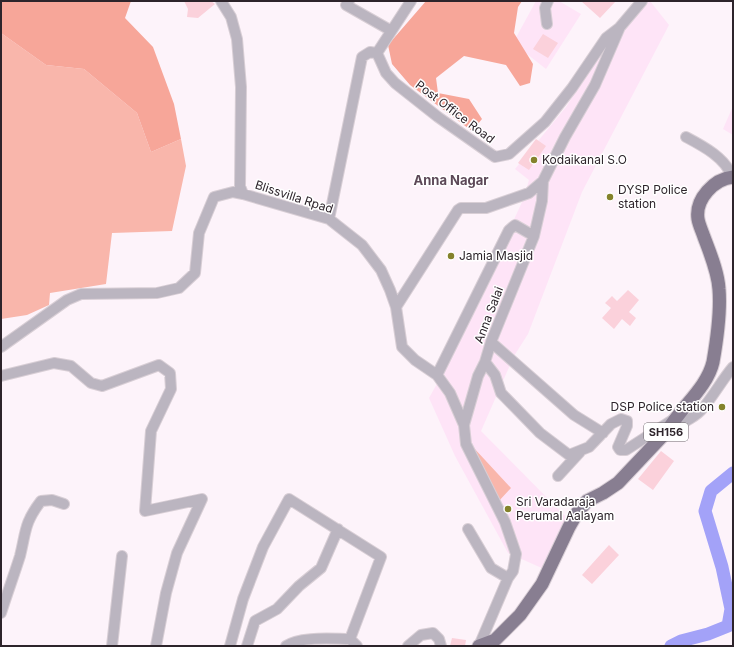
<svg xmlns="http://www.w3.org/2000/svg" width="734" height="647" font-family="Inter,sans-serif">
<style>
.built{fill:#fee4f7}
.green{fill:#f9b6ab}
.forest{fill:#f7a699}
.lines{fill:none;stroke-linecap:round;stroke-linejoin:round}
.river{stroke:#a3a2f8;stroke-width:13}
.building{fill:#fbd1db}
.minor-casing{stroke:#d8ced5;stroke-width:12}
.major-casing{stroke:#d8ced5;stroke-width:15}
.minor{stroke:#bbb5c0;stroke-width:10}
.major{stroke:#887e91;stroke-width:13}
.poi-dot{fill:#84822b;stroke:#fff;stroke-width:1.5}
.labels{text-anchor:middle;stroke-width:3;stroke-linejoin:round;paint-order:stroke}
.shield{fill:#fff;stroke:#6c666b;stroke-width:1}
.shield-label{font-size:11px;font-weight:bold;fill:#2d242b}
.street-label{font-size:12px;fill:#2d242b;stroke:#fff}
.poi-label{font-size:12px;fill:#2d242b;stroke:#fff;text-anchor:start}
.neighbourhood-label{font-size:13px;font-weight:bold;fill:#5c4857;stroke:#fff}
</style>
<rect width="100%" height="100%" fill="#fdf3fa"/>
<!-- built -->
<path class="built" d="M536,1H559L581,14L546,69L513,43Z
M646,1H650L669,25L582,192L528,334L514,356L481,431L566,517L544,569L508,553L455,456L429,398L443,373L523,200L529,180L515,169L566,107L599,55L615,51L626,27Z
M733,106V135L723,129Z"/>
<!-- green -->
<path class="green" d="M1,33L46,65L84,69L137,113L151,152L181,139L186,166L172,231L112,233L106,284L50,293L49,305L27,315L1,319Z
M473,447L511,488L498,502Z"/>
<!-- forest -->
<path class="forest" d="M1,1H131L125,18L153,47L174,104L181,139L151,152L137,113L84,69L46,65L1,33Z
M426,1H522L518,7L514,33L533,64L530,83L520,86L506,65L464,56L436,78L438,93L469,99L482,119L472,131L410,85L392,64L388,45Z"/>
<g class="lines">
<!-- river -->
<path class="river" d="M671,646L681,641L708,634L728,626L731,609L722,567L705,511L711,491L733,473"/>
</g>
<!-- building -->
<path class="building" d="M184,1H211L215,4L198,18L187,17L188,9Z
M581,1H616L600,18Z
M543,34L558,43L548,58L533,49Z
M536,139L546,146L529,170L518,163Z
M628,290L639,300L629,312L636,318L630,326L622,319L614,329L602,318L611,308L605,303L612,296L617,301Z
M661,451L674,461L653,490L638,479Z
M609,545L619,555L592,584L582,575Z
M452,638L466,640L465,646H450Z"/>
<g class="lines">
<defs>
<path id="minor" d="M221,1L231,17L237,39L241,87L240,186L243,194L329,219L362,245L381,270L390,290L396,307L402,347L415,360L437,375L450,393L464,425
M349,1L346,5L390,30
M547,24L545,8L548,1
M377,53L386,73L395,83L438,117L495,157L509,154L545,122L572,88L606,38L619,28
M377,53L411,1
M686,137C703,146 726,158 732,177
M329,219L362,57L370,52L377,53
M396,307L458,210L461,208H486L529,193L543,181
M491,342L574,415L603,433
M1,347L67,300L81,294L157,293L179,288L195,273L199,233L214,197L233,192L243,194
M485,362L495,375L501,393L540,433L569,455L589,447L611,424L621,419L627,421V426L618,447L620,450H626L674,419
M437,375L509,230L515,225L534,236
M1,376L54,363L71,366L91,383L102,386L159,365L170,373L171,389L151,431L145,511L202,499L177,553L166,593L156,646
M668,430C680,424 695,418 703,408C714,395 722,380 733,367
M558,476L580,452
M468,529L491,568L508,578
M1,613C7,594 14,575 20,556C26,532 24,523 41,501L52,500L64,504
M112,646L122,556
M230,646L243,599L263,547L289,499L381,557L350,639
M247,646L255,621L277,609L299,586L321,568L338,529
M286,646C300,636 333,639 350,639L357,646
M408,646L421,635L433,633L439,639L441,646
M479,646L508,578L513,571L516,554L505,522L466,444L464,425L478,376L485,362L491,342L534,236L542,201L543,181L565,137L595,85L620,27L642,1"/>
<path id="major" d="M479,646L495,640L520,615L542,584L569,527L577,513L587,501L603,493L618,483L668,430C681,407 707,388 713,362C717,339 721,312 719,289C718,272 710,253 704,237C702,231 699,225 698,219C695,199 714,179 733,177"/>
</defs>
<!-- minor casing -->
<use href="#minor" class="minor-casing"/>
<!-- major casing -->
<use href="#major" class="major-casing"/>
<!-- minor -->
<use href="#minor" class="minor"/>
<!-- major -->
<use href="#major" class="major"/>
</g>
<!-- markers -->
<g class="poi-dot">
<circle cx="534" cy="160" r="4"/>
<circle cx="610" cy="197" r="4"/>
<circle cx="451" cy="256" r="4"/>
<circle cx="722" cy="407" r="4"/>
<circle cx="508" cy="509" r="4"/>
</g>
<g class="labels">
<!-- shield labels -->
<rect class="shield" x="644" y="423" width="44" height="18" rx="3"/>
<g class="shield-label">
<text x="666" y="436">SH156</text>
</g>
<!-- street labels -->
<g class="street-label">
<text transform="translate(455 112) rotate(37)" y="4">Post Office Road</text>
<text transform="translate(294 197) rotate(18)" y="4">Blissvilla Rpad</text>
<text transform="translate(489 315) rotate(-69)" y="4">Anna Salai</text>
</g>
<!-- poi labels -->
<g class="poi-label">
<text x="542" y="164">Kodaikanal S.O</text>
<text x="618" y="194">DYSP Police<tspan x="618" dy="14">station</tspan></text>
<text x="459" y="260">Jamia Masjid</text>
<text x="714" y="411" text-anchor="end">DSP Police station</text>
<text x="516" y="506">Sri Varadaraja<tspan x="516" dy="14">Perumal Aalayam</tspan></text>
</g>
<!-- neighbourhood labels -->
<g class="neighbourhood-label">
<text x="451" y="185">Anna Nagar</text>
</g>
</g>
<!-- border -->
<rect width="734" height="647" fill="none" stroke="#2d242b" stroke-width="4"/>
</svg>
